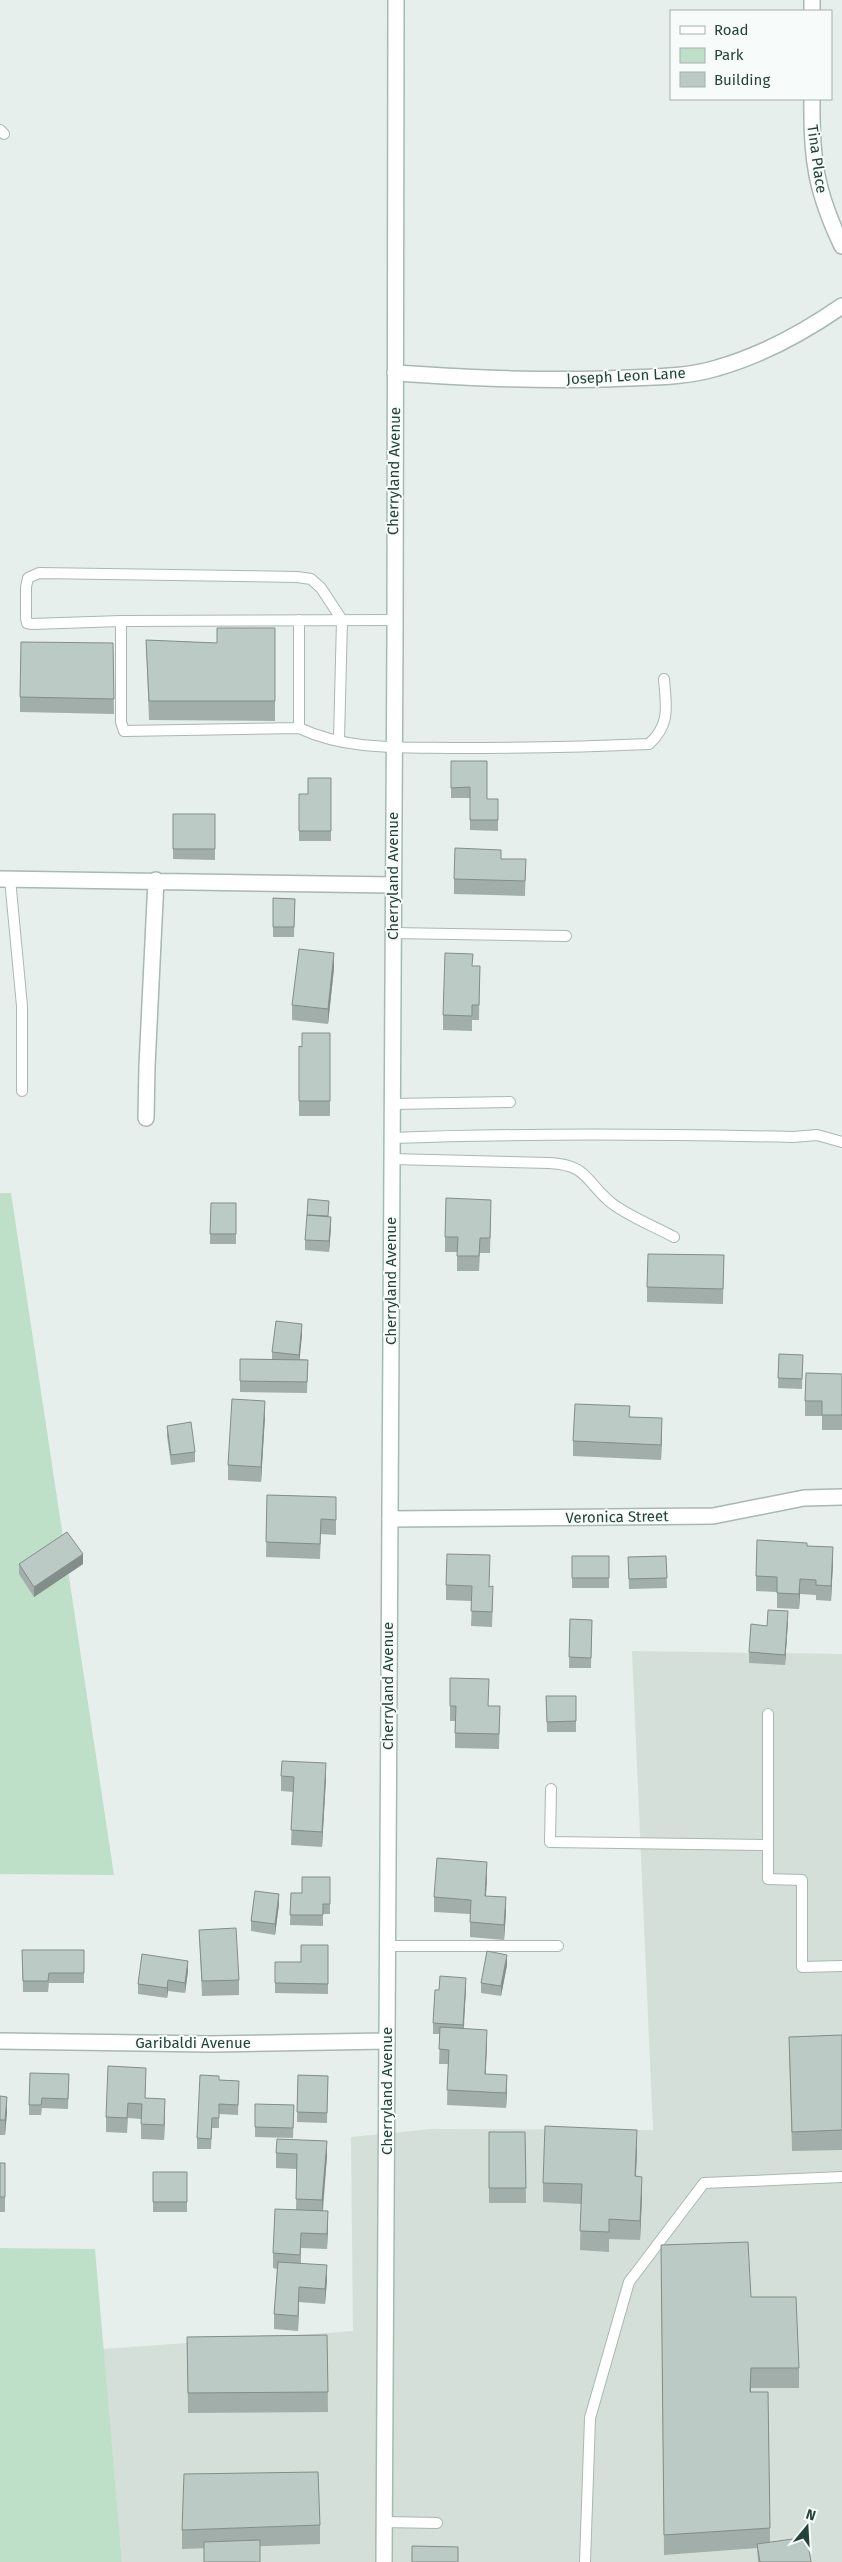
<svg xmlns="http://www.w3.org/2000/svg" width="842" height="2562" font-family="'Fira Sans',sans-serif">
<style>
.built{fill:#d4dfda}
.green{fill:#bfe0c8}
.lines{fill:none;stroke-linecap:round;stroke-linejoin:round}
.lane-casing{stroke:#a8b8b2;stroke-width:12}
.street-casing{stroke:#a8b8b2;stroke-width:18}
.secondary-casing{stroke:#a4bbb3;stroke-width:18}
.lane{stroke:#fff;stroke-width:10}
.street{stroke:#fff;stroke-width:15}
.secondary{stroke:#fff;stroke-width:15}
.wall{fill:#a1aea9}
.shaded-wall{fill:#838d89}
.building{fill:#bbcac4;stroke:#838d89}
.labels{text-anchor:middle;stroke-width:4;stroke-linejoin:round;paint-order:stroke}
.street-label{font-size:15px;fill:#24423a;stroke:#f7fbf9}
</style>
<rect width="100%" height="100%" fill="#e6efeb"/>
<!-- built -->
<path class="built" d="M632,1651L842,1654V2562H122L103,2349L353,2331L351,2137L432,2129L653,2130Z"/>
<!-- green -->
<path class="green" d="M0,1193H11L114,1875L0,1874Z
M0,2248L95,2249L122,2562H0Z"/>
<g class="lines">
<defs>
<path id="lane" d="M0,130L4,134
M299,620V728
M121,621V722L124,731L299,728C348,751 403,747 456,748C520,748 585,747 649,744C671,724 666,706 664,679
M339,739L342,620L321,588L311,579L297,577L39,573L28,578L26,587V618L27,623L32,624L121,621L394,620
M10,879L22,1006V1091
M393,933L566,936
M392,1104L510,1102
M391,1138C526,1133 659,1134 793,1137L817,1135L842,1142
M392,1159L549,1163C587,1165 584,1179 609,1201C625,1215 654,1226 674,1237
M768,1714V1879L802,1880V1967L842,1966
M551,1789L550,1842L768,1845
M387,1946H558
M384,2522L437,2523
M585,2562L590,2418L629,2282L704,2183L842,2177"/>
<path id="street" d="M812,11V0
M812,99C811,158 816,192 842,246
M395,373C472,378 549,382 627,378C656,377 688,377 717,368C763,355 803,333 842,306
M0,879L393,885
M146,1118L147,1066L156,880
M390,1519L713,1516L804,1498L842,1497
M0,2041L211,2044L387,2041"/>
<path id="secondary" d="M384,2562L395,639L396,0"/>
</defs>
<!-- lane casing -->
<use href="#lane" class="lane-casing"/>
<!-- street casing -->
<use href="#street" class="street-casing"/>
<!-- secondary casing -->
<use href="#secondary" class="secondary-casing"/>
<!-- lane -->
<use href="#lane" class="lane"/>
<!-- street -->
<use href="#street" class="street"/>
<!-- secondary -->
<use href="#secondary" class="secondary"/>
</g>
<!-- wall -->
<path class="wall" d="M275,628V721L149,720L146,640L217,643Z
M113,643L114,714L20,712V697Z
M451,761L487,799H498V831L470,830V798H451Z
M331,778V841H299V794H308Z
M173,814H215V860L173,859Z
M501,859H526L525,896L454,894V879Z
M273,898L295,899L294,937H273Z
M473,966H480L479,1020H472V1031L443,1030V1015Z
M334,968L328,1024L292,1020V1005Z
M330,1033V1116H299V1046L302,1047Z
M211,1203H236V1244H210Z
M491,1215L490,1253H480L479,1271H457V1252H445V1237Z
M328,1216L331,1227L329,1252L305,1250V1240Z
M724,1255L723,1304L647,1302V1287Z
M302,1335L299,1359L308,1360L307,1393L240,1392V1359H272V1352Z
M779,1354L803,1355L802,1389L778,1388Z
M842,1374V1430H822V1416H805V1401Z
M265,1416L261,1482L228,1480V1465Z
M167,1426L195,1452V1462L171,1465L167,1436Z
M662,1433L661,1460L573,1456V1441Z
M267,1495L336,1497V1535L321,1534L320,1559L266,1557Z
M807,1546L833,1562L831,1601L816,1600V1595L800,1594L799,1609L777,1608V1592L756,1591V1576Z
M572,1556H609V1588H572Z
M666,1556L667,1588L629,1589L628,1557Z
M19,1564H83L34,1597L19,1574Z
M446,1585L489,1587L493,1601L492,1627L471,1626L472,1601L446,1600Z
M570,1619L592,1620L591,1668H569Z
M788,1621L785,1665L749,1663V1652L767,1626Z
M450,1678L489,1706H500L499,1749L455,1748V1721H450Z
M546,1696H576V1732H547Z
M281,1776L326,1778L322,1847L291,1845L293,1792L281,1791Z
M330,1877V1914H323V1926L290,1925L291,1893H302Z
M487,1877L486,1896L506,1912L504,1940L470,1937V1914L434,1912V1897Z
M279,1904L275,1935L251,1931V1921Z
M199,1930L239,1980V1995L202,1996Z
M328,1945V1994L275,1993V1962H301Z
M22,1950H84V1983H49L48,1992H23Z
M507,1965L501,1996L481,1993V1983Z
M188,1971L185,1993L168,1991L167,1998L138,1994V1984Z
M466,1988L464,2028L487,2045L485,2074L507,2090L506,2108L447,2105L448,2064H439L440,2034H433V2023Z
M842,2035V2150L792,2151L789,2037Z
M69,2074L68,2109L42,2108L41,2115H29V2105Z
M298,2075L328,2076L327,2123L297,2122Z
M219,2080L239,2081L238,2115L219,2114V2128H212L211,2149H197V2138Z
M146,2083L145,2098L165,2114L164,2140L141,2139V2119L128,2118L127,2133L106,2132V2117Z
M0,2096L7,2112L5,2135H0Z
M255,2104L294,2105L293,2138L255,2137Z
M489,2132H525L526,2203H489Z
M637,2149L636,2176L642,2196L640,2240L609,2239V2252L580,2250L581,2204L543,2202V2183Z
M276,2153L327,2156L323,2211L328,2226L327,2249L301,2248V2263L327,2280L325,2304L299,2302L298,2331L274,2329V2314L277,2269L273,2268V2253L296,2210L297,2169L276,2168Z
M0,2163H5V2212H0Z
M153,2172H187V2212H153Z
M661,2245L751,2297L799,2368V2388H751V2392H768L770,2542L811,2562H758L757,2548L664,2555Z
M327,2335L328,2412L188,2413L187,2337Z
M320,2525V2544L182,2549V2530Z"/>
<!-- shaded-wall -->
<path class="shaded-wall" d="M334,953V968L328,1024V1009Z
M331,1217V1227L329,1252V1241Z
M302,1324V1335L299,1366V1355Z
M265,1401V1416L261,1482V1467Z
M662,1418V1433L661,1460V1445Z
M833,1547V1562L831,1601V1586Z
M83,1554V1564L34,1597V1587Z
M800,1579V1594L799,1609V1594Z
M788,1611V1621L785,1665V1655Z
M326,1763V1778L322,1847V1832Z
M487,1862V1877L485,1911V1896Z
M279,1894V1904L275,1935V1924Z
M506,1897V1912L504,1940V1925Z
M507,1955V1965L501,1996V1986Z
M188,1961V1971L185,1993V1983Z
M466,1978V1988L463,2035V2025Z
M168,1980V1991L167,1998V1988Z
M487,2030V2045L485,2089V2074Z
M507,2075V2090L506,2108V2093Z
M7,2097V2112L5,2135V2120Z
M165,2099V2114L164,2140V2125Z
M637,2130V2149L635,2196V2176Z
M327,2141V2156L322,2215V2200Z
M642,2177V2196L640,2240V2221Z
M328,2211V2226L327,2249V2234Z
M327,2265V2280L325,2304V2289Z
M299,2287V2302L298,2331V2316Z
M751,2368V2388L750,2411V2392Z"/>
<!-- building -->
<path class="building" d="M217,628H275V701H149L146,640L217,643Z
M21,642L113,643L114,699L20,697Z
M451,761H487V799H498V820H470V787L451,788Z
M308,778H331V831H299V794H308Z
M173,814H215V849H173Z
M455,848L501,850V859H526L525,881L454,879Z
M273,898L295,899L294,927H273Z
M299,949L334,953L328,1009L292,1005Z
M445,953L473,954L472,966H480L479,1005H472V1016L443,1015Z
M302,1033H330V1101H299V1046L302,1047Z
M446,1198L491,1200L490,1238H480L479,1256H457L458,1237H445Z
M308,1199L329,1201L328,1216L307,1215Z
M211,1203H236V1234H210Z
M307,1215L331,1217L329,1241L305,1240Z
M648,1254L724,1255L723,1289L647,1287Z
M276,1321L302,1324L299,1355L272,1352Z
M779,1354L803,1355L802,1379L778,1378Z
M240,1359L308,1360L307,1382L240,1381Z
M806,1373L842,1374V1415H822V1401H805Z
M232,1399L265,1401L261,1467L228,1465Z
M575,1404L630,1406L629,1417L662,1418L661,1445L573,1441Z
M191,1422L195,1452L171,1455L167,1426Z
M267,1495L336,1497V1520L321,1519L320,1544L266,1542Z
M67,1532L83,1554L34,1587L19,1564Z
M757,1540L807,1543V1546L833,1547L831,1586L816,1585V1580L800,1579L799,1594L777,1593V1577L756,1576Z
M447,1554L490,1555L489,1587L493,1586L492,1612L471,1611L472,1586L446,1585Z
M572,1556H609V1578H572Z
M666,1556L667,1578L629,1579L628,1557Z
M768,1610L788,1611L785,1655L749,1652L751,1624L767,1626Z
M570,1619L592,1620L591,1658L569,1657Z
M450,1678L489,1679L488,1706H500L499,1734L455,1733L456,1706H450Z
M546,1696H576V1721L547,1722Z
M282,1761L326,1763L322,1832L291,1830L294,1777L281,1776Z
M437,1858L487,1862L485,1896L506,1897L504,1925L470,1922L471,1900L434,1897Z
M302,1877H330V1904H323V1915H290L291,1893H302Z
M255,1891L279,1894L275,1924L251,1921Z
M236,1928L239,1980L202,1981L199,1930Z
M301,1945H328V1984L275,1983V1962H301Z
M22,1950H84V1973H49L48,1981H23Z
M487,1951L507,1955L501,1986L481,1983Z
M142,1954L188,1961L185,1983L168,1980L167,1988L138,1984Z
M440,1976L466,1978L463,2025L433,2023L435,1990H439Z
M440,2027L487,2030L485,2074L507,2075L506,2093L447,2090L449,2050L439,2049Z
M842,2035V2130L792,2132L789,2037Z
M108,2066L146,2068L145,2098L165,2099L164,2125L141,2124L142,2104L128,2103L127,2118L106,2117Z
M30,2073L69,2074L68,2099L42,2098L41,2105H29Z
M200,2075L219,2076V2080L239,2081L238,2105L219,2104V2118H212L211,2139L197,2138Z
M298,2075L328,2076L327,2113L297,2112Z
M0,2096L7,2097L5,2120H0Z
M255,2104L294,2105L293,2128L255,2127Z
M545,2126L637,2130L635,2176L642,2177L640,2221L609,2219V2232L580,2231L582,2184L543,2183Z
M489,2132H525L526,2188H489Z
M277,2139L327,2141L322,2200L296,2199L297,2154L276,2153Z
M0,2163H5V2197H0Z
M153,2172H187V2202H153Z
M275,2209L328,2211L327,2234L301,2233L300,2255L273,2253Z
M748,2242L751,2297H796L799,2368H751L750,2392H768L770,2528L664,2535L661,2245Z
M278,2262L327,2265L325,2289L299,2287L298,2316L274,2314Z
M327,2335L328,2392L188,2393L187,2337Z
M318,2472L320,2525L182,2530L184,2474Z
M807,2537L811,2562H760L757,2544Z
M260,2540V2562H204V2542Z
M412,2546L458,2547V2562H412Z"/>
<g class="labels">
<!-- street labels -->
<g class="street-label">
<text transform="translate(817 159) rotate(82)" y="5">Tina Place</text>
<text transform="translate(626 376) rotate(-3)" y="5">Joseph Leon Lane</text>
<text transform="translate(394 471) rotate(-89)" y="5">Cherryland Avenue</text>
<text transform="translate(393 876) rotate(-90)" y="5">Cherryland Avenue</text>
<text transform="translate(391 1281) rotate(-90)" y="5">Cherryland Avenue</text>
<text transform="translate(617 1517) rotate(-1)" y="5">Veronica Street</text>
<text transform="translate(388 1686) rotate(-90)" y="5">Cherryland Avenue</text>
<text x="193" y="2048">Garibaldi Avenue</text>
<text transform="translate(387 2091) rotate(-90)" y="5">Cherryland Avenue</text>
</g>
</g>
<!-- legend -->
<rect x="670" y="10" width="162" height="90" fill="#f7fbf9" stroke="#a3b1ad"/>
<rect x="680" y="26" width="25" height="8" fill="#ffffff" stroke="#a3b1ad"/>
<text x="714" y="35" font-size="15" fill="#24423a">Road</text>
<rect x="680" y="48" width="25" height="15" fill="#bfe0c8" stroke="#a3b1ad"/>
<text x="714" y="60" font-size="15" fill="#24423a">Park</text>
<rect x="680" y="72" width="25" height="15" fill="#bbcac4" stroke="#a3b1ad"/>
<text x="714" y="85" font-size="15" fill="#24423a">Building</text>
<!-- north arrow -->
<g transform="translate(807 2527) rotate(18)" stroke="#f7fbf9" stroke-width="4" paint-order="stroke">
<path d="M0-4L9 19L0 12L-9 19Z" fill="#24423a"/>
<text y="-8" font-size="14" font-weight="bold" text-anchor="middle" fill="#24423a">N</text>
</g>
</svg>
